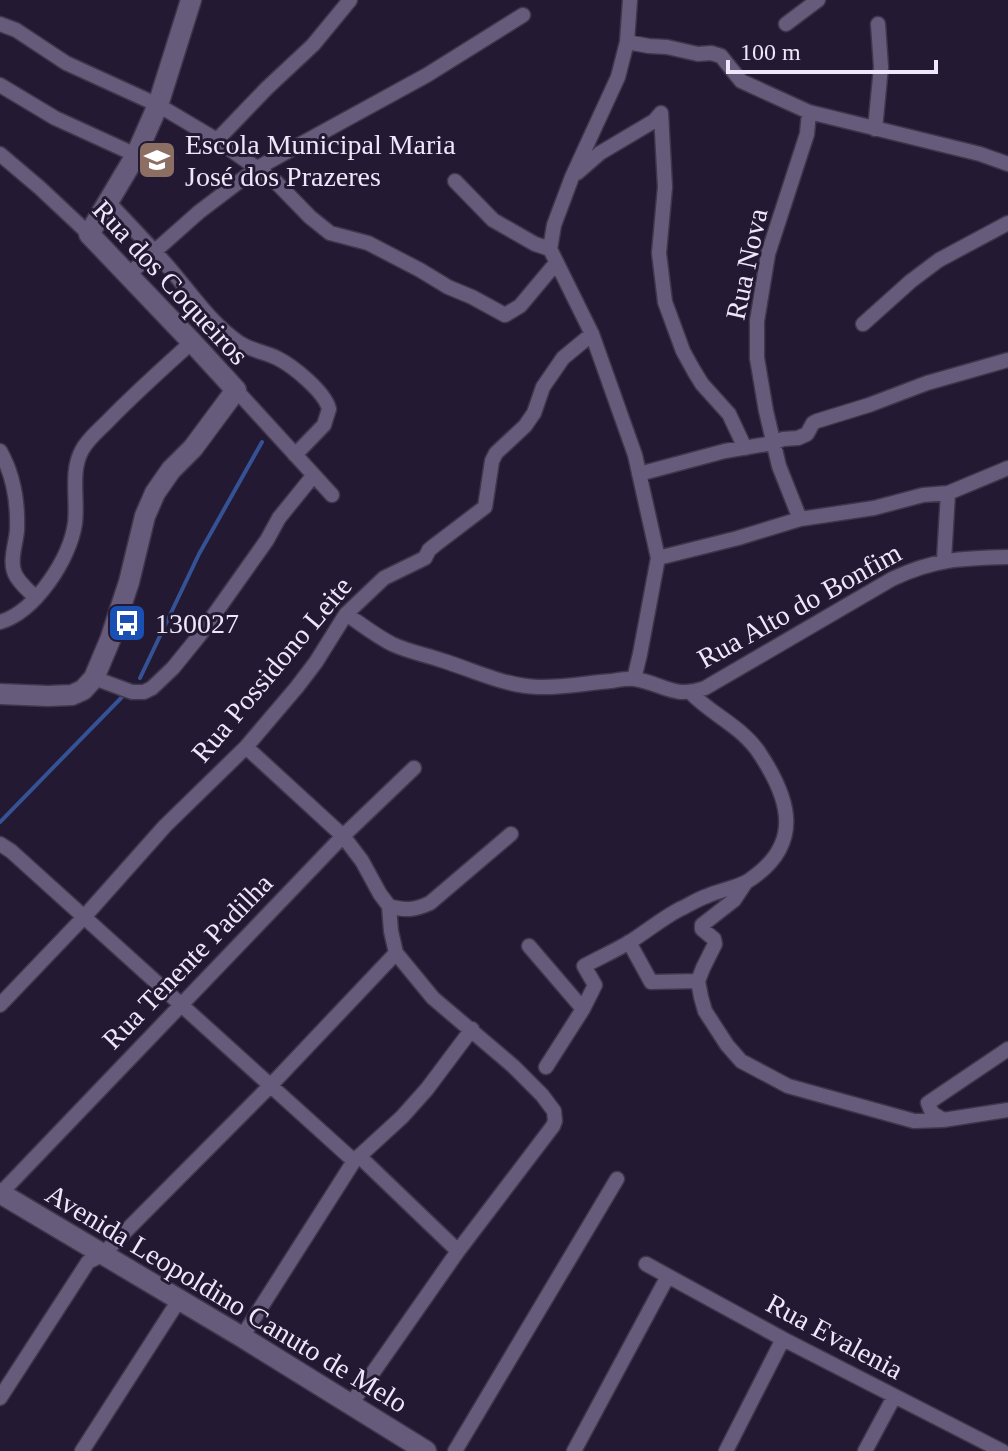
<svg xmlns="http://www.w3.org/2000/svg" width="1008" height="1451" font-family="Georgia,serif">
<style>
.built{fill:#2c2040}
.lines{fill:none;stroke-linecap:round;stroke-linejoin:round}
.stream{stroke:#355294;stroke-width:4}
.street-casing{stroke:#3e364b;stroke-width:17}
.secondary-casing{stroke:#3e364b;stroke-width:23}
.street{stroke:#665b7a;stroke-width:14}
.secondary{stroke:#665b7a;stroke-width:20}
.labels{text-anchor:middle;stroke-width:6;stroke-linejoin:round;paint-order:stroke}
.poi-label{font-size:28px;fill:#ede7f9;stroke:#231933;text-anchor:start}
.street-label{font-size:28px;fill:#ede7f9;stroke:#231933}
</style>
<rect width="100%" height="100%" fill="#231933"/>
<!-- built -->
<path class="built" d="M147,144L178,158L164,174L137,162Z"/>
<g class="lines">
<!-- stream -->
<path class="stream" d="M140,678L199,554L262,442
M0,822L124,695"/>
<defs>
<path id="street" d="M630,0L627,42L618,77L572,177L554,225L550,249L592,334L635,455L658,558L640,654L634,679
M0,24L16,30L66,63L158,105L217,140L275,181L310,217L330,233L368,243L420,270L448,287L472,297L505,315L520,306L556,263
M786,24L818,0
M627,42L649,46L667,47L698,54L711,53L721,56L741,81L809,112L980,154L1008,164
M0,85L55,118L136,155
M661,113L665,187L659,253L665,302L683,351L694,371L702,384L729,414L745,448
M875,129L881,67L878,24
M217,140L267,88L313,45L350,0
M0,154L40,188L89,234
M577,173L600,153L654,121L661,113
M455,181L493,220L535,244L550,249
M108,202C130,225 151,247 171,270C192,295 211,323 238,342C250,350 264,352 277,358C293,366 325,392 329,409L324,425L295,455
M128,275L199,212L257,168L427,75L523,15
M863,324L911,281L939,260L1008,223
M236,390L332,495
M0,451C13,474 18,503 17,530C16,544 9,561 15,574C19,583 29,591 36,598
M639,474L725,451L773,443L783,439L798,438L807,434L813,423L817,421L869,405L927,383L1008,360
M800,519L779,466L766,411L757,358V321L768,254L807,134L809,112
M658,558L738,538L800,519L874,508L923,495L948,493L1008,468
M944,560L948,493
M346,614C361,624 376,636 392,644C409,652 427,655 444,661C475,671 505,686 538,687C562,688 586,683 611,681C618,680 627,678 635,679C664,684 673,699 705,688L892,579C934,559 962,558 1008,557
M0,622C35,612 70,559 75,523C78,499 70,472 82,450C88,439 98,431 107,422C134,394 163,368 192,342
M94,678L132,692H144L152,688L173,668L199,636L267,540L279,518L313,476
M246,747L343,836L362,861L380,894L389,906L391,931L396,953L433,998L513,1066L542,1095L554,1111L555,1121L553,1126L458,1251L351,1404
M0,844L11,851L354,1161
M746,882L734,900L702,925V929L714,939L715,944L703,968L698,981L701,997L705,1011L714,1025L727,1045L741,1061L788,1086L914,1121L943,1120L1008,1110
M389,906C405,911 415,910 430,903L511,834
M629,942L651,982L698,981
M529,946L583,1009
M0,1005L85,916L165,826L246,747L297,687L316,662L346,614L384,578L425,558L429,550L435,545L485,507L492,461L496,453L525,426L534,413L543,387L563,358L592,334
M546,1067L583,1009L595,985L584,966C599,958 614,951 628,943C646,932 661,919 680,909C689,905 698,899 707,896C720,890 736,888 748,881C803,845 791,801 760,754C743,727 712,715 691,693
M943,1120L932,1113L928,1103L1008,1049
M359,1156L458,1251
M0,1194L343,836L414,768
M646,1264L783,1339L1002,1451
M242,1337L354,1161L402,1117L427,1089L472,1029
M0,1398L88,1262L102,1255L271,1085L396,953
M82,1451L179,1300
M455,1451L617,1179
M574,1451L668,1276
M726,1451L783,1339
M865,1451L894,1397"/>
<path id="secondary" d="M0,694L48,696L72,695L83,690L94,678L110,640L129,582L145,516L155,493L171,470L193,448L236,390L192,342L89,234L136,155L158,105L191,0
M0,1193L242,1337L426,1451"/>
</defs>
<!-- street casing -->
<use href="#street" class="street-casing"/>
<!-- secondary casing -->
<use href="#secondary" class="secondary-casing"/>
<!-- street -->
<use href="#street" class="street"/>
<!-- secondary -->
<use href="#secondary" class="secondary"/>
</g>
<!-- icons -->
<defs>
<symbol id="school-square" viewBox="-11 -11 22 22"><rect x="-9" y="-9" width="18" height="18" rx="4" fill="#8d6e63" stroke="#231933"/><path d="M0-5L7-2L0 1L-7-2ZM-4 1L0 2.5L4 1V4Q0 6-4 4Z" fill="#fff"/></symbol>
<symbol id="bus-square" viewBox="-11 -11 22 22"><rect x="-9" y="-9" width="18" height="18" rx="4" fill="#1a4fb4" stroke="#231933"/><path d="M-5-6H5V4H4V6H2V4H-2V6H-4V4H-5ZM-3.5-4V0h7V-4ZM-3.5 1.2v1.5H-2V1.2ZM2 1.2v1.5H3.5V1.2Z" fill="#fff"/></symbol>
</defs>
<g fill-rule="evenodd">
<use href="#school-square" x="135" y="138" width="44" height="44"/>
<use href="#bus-square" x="105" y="601" width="44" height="44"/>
</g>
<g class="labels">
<!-- poi labels -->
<g class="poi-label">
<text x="185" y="154">Escola Municipal Maria<tspan x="185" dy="32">José dos Prazeres</tspan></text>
<text x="155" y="633">130027</text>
</g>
<!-- street labels -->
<g class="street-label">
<text transform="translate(746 264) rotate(-78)" y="10">Rua Nova</text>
<text transform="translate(171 282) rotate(47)" y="10">Rua dos Coqueiros</text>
<text transform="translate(799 605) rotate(-29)" y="10">Rua Alto do Bonfim</text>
<text transform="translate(271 669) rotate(-50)" y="10">Rua Possidono Leite</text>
<text transform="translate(187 961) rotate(-46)" y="10">Rua Tenente Padilha</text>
<text transform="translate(227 1298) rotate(31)" y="10">Avenida Leopoldino Canuto de Melo</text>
<text transform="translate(835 1336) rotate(28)" y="10">Rua Evalenia</text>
</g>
</g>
<!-- scale -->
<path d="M728 60v12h208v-12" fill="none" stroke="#ede7f9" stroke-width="4"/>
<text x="740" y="60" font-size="24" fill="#ede7f9" stroke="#231933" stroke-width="6" paint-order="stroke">100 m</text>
</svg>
